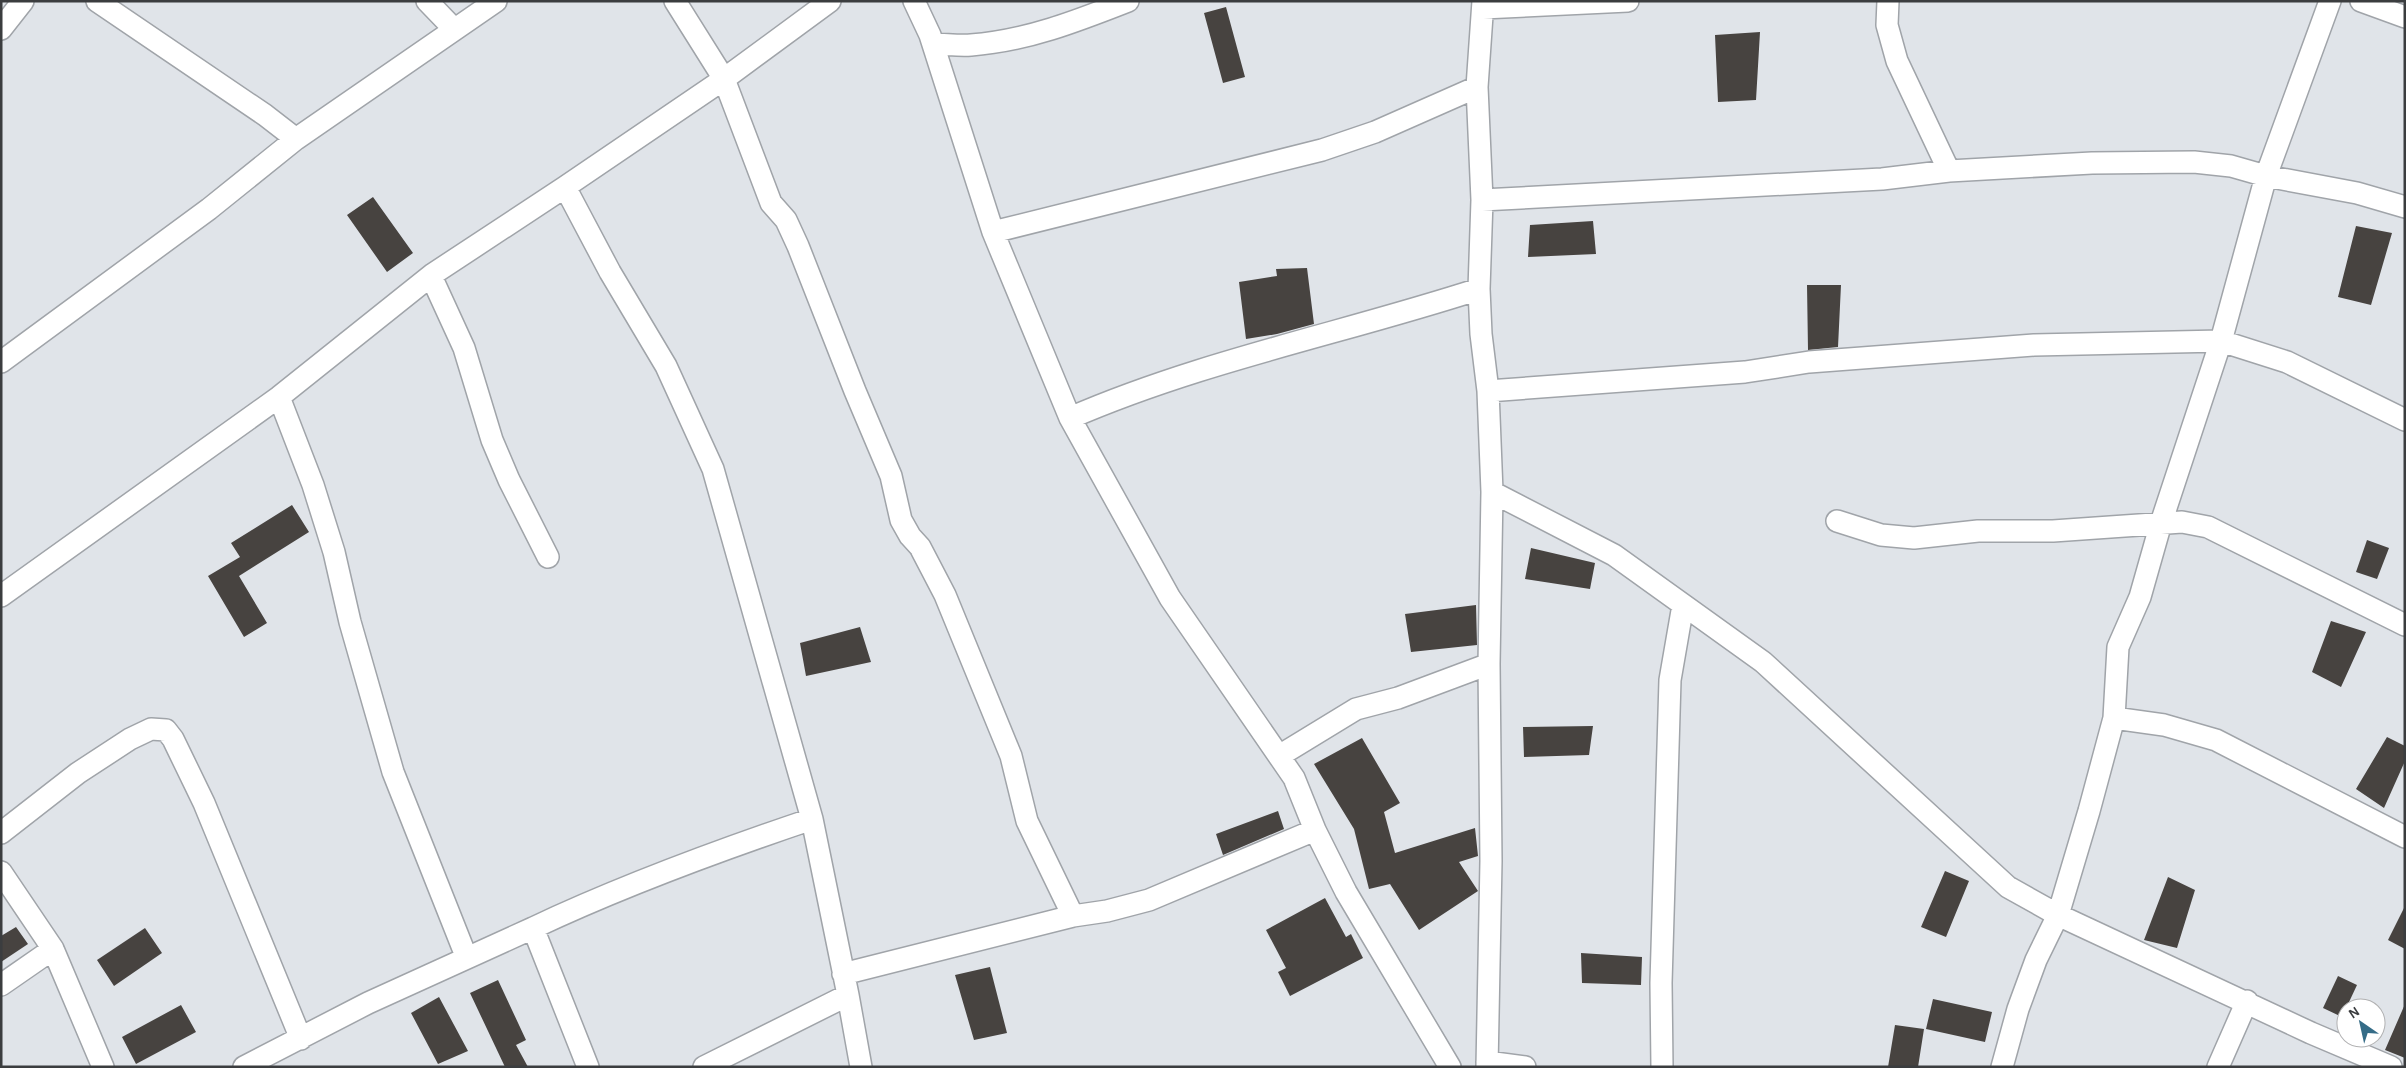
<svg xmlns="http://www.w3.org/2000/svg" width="2406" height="1068" font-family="'Alegreya Sans',sans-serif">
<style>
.building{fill:#474340}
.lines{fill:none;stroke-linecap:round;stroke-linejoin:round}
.minor-casing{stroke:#a0a4a9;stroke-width:24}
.minor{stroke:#fff;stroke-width:21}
</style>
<rect width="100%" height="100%" fill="#e0e4e9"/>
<!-- building -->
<path class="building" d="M1226,7L1245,77L1223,83L1204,13Z
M1760,32L1756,100L1718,102L1715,35Z
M373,197L413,253L387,272L347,215Z
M1593,221L1596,254L1528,257L1530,225Z
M2356,226L2392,233L2371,305L2338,297Z
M1307,268L1314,324L1277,334L1246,339L1239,282L1277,276L1276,269Z
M1807,285H1841L1838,347L1808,350Z
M292,505L309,532L239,576L267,623L244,637L208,576L240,557L231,543Z
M2367,540L2389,548L2377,579L2356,572Z
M1531,548L1595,563L1590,589L1525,579Z
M1476,605L1477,645L1411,652L1405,614Z
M2331,621L2366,632L2341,687L2312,672Z
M860,627L871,662L806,676L800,643Z
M1593,726L1589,755L1524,757L1523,727Z
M2387,737L2405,746V761L2384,808L2356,789Z
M1362,738L1400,803L1384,812L1395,853L1475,828L1478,856L1459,862L1478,891L1419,930L1390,884L1369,889L1354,829L1314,764Z
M1278,811L1284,829L1223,855L1216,834Z
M1945,871L1969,881L1946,937L1921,927Z
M2168,877L2195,890L2177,948L2144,940Z
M1325,898L1346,937L1351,934L1363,958L1290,996L1278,972L1286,968L1266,930Z
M2405,906V949L2388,940Z
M16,927L28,944L1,962V936Z
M145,928L162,953L114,986L97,960Z
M1581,953L1642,957L1641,985L1582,983Z
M990,967L1007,1033L974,1040L955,975Z
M2338,976L2357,985L2342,1017L2323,1008Z
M498,980L526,1040L516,1045L528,1067H505L470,993Z
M439,997L468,1051L438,1064L411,1013Z
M1933,999L1992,1012L1985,1042L1926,1029Z
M2405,1004V1058L2385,1050Z
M181,1005L196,1032L136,1064L122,1037Z
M1895,1025L1924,1029L1918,1067H1888Z"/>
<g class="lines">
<defs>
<path id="minor" d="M97,1L265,115L296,139
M427,1L454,29
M675,1L724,79L771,203L786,220L798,246L855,391L891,476L901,520L910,536L920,547L945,595L1011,756L1027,821L1073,916
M914,1L930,35L993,232L1070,418L1170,598L1294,778L1315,830L1346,892L1450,1067
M1483,1L1477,87L1482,200L1479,289L1481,334L1488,391L1492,492L1489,664L1491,861L1487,1067
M1888,1L1887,25L1897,61L1949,171
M2361,1L2405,17
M1483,8L1628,1
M1,29L23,1
M933,44C945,44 959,46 971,45C1026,41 1077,21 1128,1
M565,187L610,272L666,366L713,469L812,819L848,995
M1482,200L1882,179L1949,171L2092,163L2194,162L2231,166L2266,176L2357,193L2405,207
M993,232L1322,150L1375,132L1477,87
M431,276L464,348L492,440L509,480L548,557
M1,362L209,209L296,139L496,1
M1488,391L1745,372L1809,362L2034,345L2221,341L2287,362L2405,420
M279,397L313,485L334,552L350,622L393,772L466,956
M1070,418C1201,361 1344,333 1479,289
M1492,492L1614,555L1763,662L2008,887L2058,915L2311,1033L2391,1067
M1837,521L1881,535L1914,538L1978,531H2053L2182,522L2208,527L2405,625
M1,596L279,397L433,274L565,187L724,79L830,1
M2114,718L2164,725L2216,740L2405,837
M1279,756L1356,709L1398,698L1489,664
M1,833L78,773L130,739L151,729L166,730L173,739L204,803L301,1039
M1,872L53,949L103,1067
M533,928C624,885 717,851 812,819
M843,974L1073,916L1107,911L1149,900L1315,830
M1,985L53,949
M1487,1062L1525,1067
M244,1067L368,1003L533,928L588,1067
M704,1067L848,995L861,1067
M1662,1067L1661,983L1670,680L1683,605
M2002,1067L2018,1009L2036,960L2058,915L2089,811L2114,718L2118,647L2140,597L2161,523L2221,341L2266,176L2330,1
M2218,1067L2247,1001"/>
</defs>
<!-- minor casing -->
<use href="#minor" class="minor-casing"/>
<!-- minor -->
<use href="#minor" class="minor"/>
</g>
<!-- border -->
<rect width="2406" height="1068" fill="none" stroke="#3b3d3f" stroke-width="5"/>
<!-- north arrow -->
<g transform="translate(2361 1023) rotate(326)"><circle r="24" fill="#ffffff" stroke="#b1b1b2"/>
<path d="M0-4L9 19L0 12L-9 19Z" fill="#356c87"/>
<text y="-8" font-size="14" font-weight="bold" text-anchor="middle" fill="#3b3d3f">N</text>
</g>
</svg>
